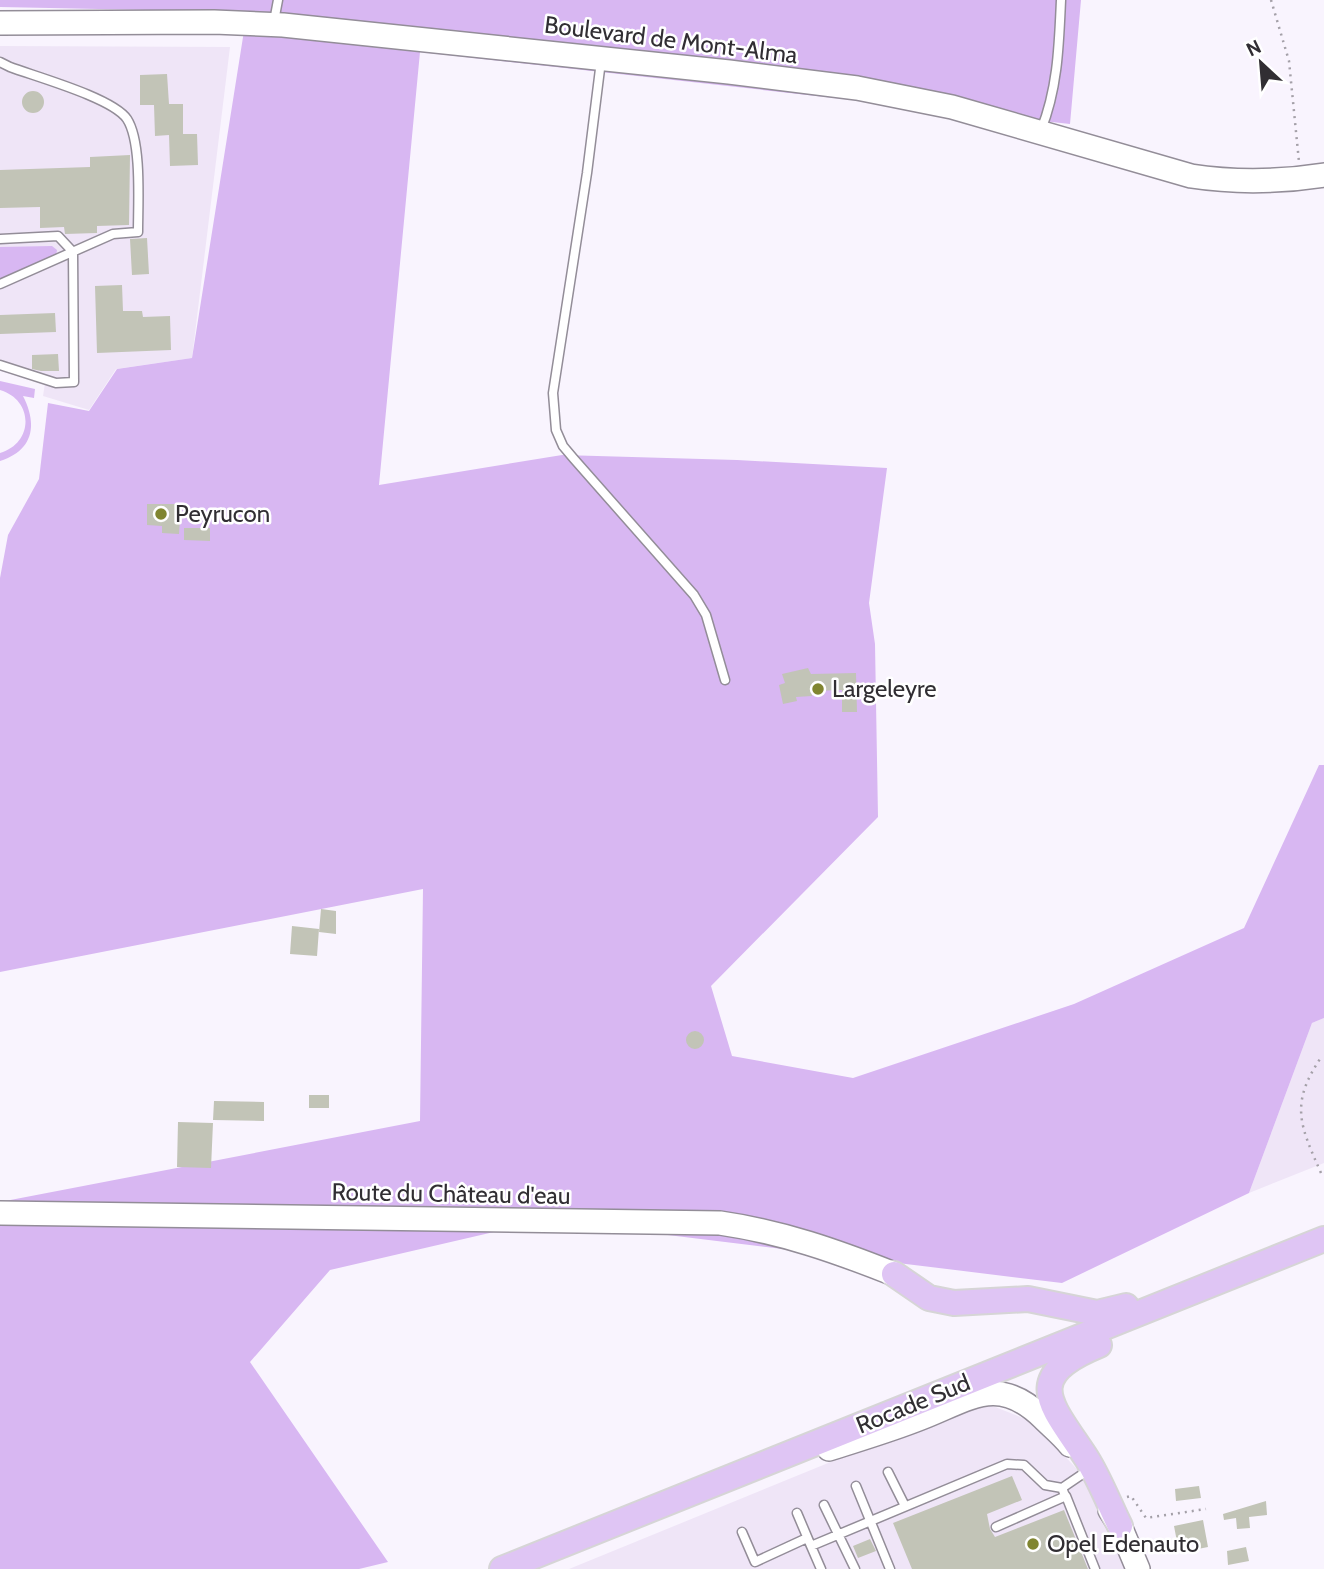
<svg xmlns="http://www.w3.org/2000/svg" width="1324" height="1569" font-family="Cabin,sans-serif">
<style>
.built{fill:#efe5f7}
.green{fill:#d8b7f2}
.building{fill:#c2c4b7}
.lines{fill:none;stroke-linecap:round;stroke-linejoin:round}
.lane-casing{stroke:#938d98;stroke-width:11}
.secondary-casing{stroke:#938d98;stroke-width:26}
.primary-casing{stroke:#d6d5d6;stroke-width:28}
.path{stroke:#a4a0a8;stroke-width:2.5;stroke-dasharray:2 5;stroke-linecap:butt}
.lane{stroke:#fff;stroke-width:8}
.secondary{stroke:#fff;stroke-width:23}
.primary{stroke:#dfc5f4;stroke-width:24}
.poi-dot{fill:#808530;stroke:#fff;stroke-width:2.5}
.labels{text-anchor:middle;stroke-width:5;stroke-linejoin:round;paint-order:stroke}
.street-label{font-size:24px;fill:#312e33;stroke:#fff}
.poi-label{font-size:24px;fill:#312e33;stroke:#fff;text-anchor:start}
</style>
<rect width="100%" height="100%" fill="#f9f4fe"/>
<!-- built -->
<path class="built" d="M0,46L230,47L192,358L116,369L89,410L43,396L45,383L0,371Z
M1324,1018V1163L1249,1193L1312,1023Z
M980,1401L1033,1422L1087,1480L1126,1569H569Z"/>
<!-- green -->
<path class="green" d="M0,0H1081L1070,124L420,52L379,485L562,455L737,460L887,468L869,603L875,644L878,817L711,986L732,1056L853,1078L1074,1004L1244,928L1319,765H1324V1018L1312,1023L1249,1193L1062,1283L545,1220L330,1270L250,1362L388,1562L359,1569H0V1202L420,1121L423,889L0,972V578L8,535L39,479L48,403L89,411L117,369L192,358L247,12L0,7Z
M52,246L57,250L56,257L0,279V247Z
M0,381L35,389L34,398L23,396C38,425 33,451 0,461V453C34,443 34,400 0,390Z"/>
<!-- building -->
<path class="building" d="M167,74L169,104H183V134H197L198,165L170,166L169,135L155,136L154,105H140V75Z
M22 102a11 11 0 1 1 22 0a11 11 0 1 1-22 0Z
M130,155L129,225L97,226V233L65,234L64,227L40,228V207L0,208V170L90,167V157Z
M147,238L149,274L132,275L130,239Z
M122,285L123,311H142L143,317L170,316L171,350L97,353L95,286Z
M55,313L56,332L0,334V315Z
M58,354L59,371H41L32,369V355Z
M147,504H181L179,534L162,533V526L147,525Z
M184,528H210V541L184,540Z
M808,668L811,674L856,673L857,712H842V690L811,691L812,696L796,697L797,701L783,704L779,685L785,683L782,674Z
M321,909L336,911V934L319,932Z
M292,926L319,929L317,956L290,954Z
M686 1040a9 9 0 1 1 18 0a9 9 0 1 1-18 0Z
M309,1095H329V1108H309Z
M214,1101L264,1102V1121L213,1120Z
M178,1122L213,1123L211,1168L177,1167Z
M1012,1476L1022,1500L987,1514L990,1529L995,1537L1064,1510L1088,1569H912L893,1523Z
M1199,1486L1201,1498L1176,1501L1175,1489Z
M1266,1501L1267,1515L1249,1517L1250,1528L1237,1529L1236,1518L1224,1520L1223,1514Z
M1203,1520L1208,1547L1198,1549L1196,1543L1178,1547L1174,1526Z
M870,1539L876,1551L858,1558L853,1546Z
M1246,1547L1249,1561L1228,1565L1227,1551Z"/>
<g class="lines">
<defs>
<path id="lane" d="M275,16L278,0
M601,61L587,173L553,393L556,430L563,446L574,459L694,595L706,615L725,680
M0,62L10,67C37,77 113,98 127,119C142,142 138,204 138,232L113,234L0,284
M1041,130C1058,88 1059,44 1061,0
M0,239L58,236L73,252L74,382L56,383L0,365
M888,1472L905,1506
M856,1486L890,1569
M1064,1493L1062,1488L1087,1471
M824,1505L855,1569
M797,1513L811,1546L1007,1464L1024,1465L1045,1485L1062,1488
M996,1527L1066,1496L1095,1569
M742,1532L755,1562L807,1538
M811,1546L821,1569"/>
<path id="secondary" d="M0,23L214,22L283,25L729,72L857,88L952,107L1191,176C1237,183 1279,182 1324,175
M0,1213L720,1223C782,1232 836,1251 894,1274
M829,1449C860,1439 891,1430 921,1418C970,1399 998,1374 1043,1418C1052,1427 1062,1435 1070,1445
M1110,1510L1120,1526L1138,1569"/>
<path id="primary" d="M894,1274L929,1298L954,1303L1028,1299L1097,1313L1126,1306
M1099,1345C1019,1378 1052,1405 1087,1459C1100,1480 1109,1504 1120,1526
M502,1569L1324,1239"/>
</defs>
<!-- lane casing -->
<use href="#lane" class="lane-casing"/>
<!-- secondary casing -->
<use href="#secondary" class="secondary-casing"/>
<!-- primary casing -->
<use href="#primary" class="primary-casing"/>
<!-- path -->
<path class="path" d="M1271,0L1289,61L1299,162
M1321,1173C1300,1125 1289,1104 1322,1056
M1127,1497L1131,1496L1146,1518L1206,1509"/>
<!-- lane -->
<use href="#lane" class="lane"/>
<!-- secondary -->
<use href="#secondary" class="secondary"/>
<!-- primary -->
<use href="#primary" class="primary"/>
</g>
<!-- markers -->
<g class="poi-dot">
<circle cx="161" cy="514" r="7"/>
<circle cx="818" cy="689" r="7"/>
<circle cx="1033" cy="1544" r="7"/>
</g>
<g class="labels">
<!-- street labels -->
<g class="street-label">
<text transform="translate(671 40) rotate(7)" y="8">Boulevard de Mont-Alma</text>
<text transform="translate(451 1194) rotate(1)" y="8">Route du Château d'eau</text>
<text transform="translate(913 1404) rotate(-22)" y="8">Rocade Sud</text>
</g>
<!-- poi labels -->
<g class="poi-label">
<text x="175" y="522">Peyrucon</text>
<text x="832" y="697">Largeleyre</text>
<text x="1047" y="1552">Opel Edenauto</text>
</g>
</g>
<!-- north arrow -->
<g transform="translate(1261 63) rotate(334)" stroke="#ffffff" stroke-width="5" paint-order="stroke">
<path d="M0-5L12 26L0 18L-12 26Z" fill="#312e33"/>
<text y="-10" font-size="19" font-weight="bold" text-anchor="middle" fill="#312e33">N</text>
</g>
</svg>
